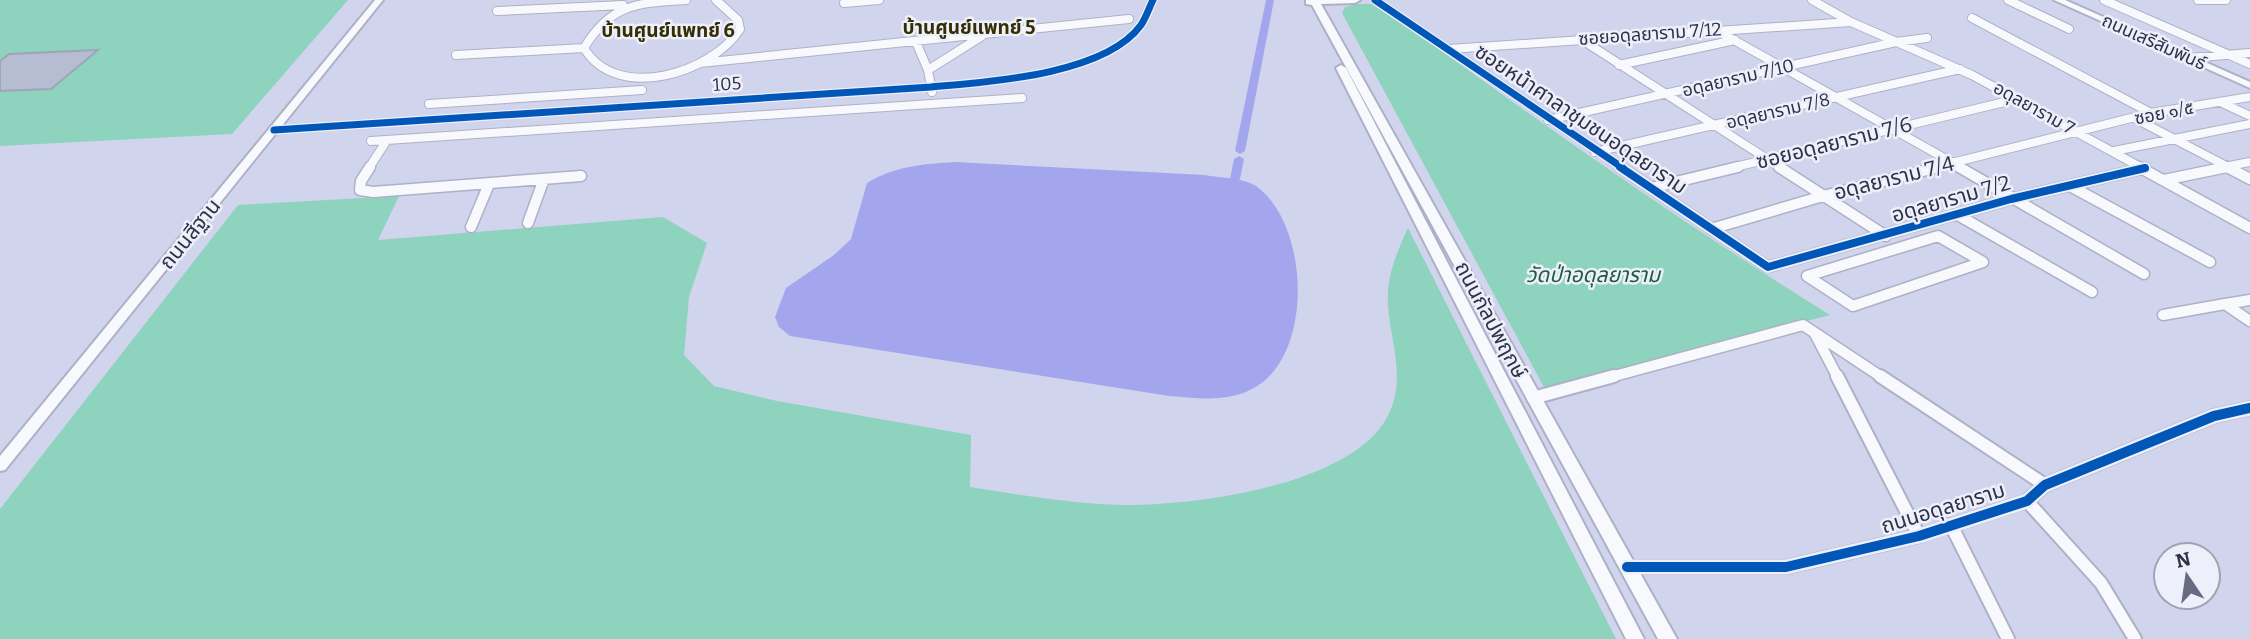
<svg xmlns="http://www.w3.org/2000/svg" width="2250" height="639" font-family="Bitter,'Noto Sans Thai',serif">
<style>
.green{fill:#8dd3be}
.water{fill:#a3a6ed}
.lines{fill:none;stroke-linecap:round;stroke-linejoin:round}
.canal{fill:#a3a6ed;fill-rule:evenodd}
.building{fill:#b6bdd2;stroke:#9ea5b9;stroke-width:2}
.minor-far2-casing{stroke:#aeb1c6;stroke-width:10}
.minor-far1-casing{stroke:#aeb1c6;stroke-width:13}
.minor-casing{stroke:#aeb1c6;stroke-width:16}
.tertiary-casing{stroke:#aeb1c6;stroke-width:4}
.secondary-casing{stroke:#aeb1c6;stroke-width:4}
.minor-far2{stroke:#f8f9fc;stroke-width:8}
.minor-far1{stroke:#f8f9fc;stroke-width:10}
.minor{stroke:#f8f9fc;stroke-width:12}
.tertiary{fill:#f8f9fc;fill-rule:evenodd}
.secondary{fill:#f8f9fc;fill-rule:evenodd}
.cycleway-far2-casing{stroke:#edeffa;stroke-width:10}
.cycleway-far1-casing{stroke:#edeffa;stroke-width:12}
.cycleway-casing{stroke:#edeffa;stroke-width:15}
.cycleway-far2{stroke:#0057b8;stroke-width:7}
.cycleway-far1{stroke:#0057b8;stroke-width:8}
.cycleway{stroke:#0057b8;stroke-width:10}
.labels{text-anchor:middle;stroke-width:5;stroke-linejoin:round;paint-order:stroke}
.far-street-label{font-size:18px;fill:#2f3147;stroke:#edeffa}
.far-neighbourhood-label{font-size:19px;font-weight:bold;fill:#342e02;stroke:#edeffa}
.street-label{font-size:21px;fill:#2f3147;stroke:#edeffa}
.park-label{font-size:21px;font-style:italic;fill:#205c40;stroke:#edeffa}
</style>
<rect width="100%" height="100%" fill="#d1d4ed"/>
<!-- green -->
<path class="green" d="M0,0H348L232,134L0,146Z
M1358,4H1377C1525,112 1674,218 1830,315L1545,389L1342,13L1345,7Z
M399,196L378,240L663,217L707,243L689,297L684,355L714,386L777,401L971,435L970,487C1020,495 1072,504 1123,505C1194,506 1362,485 1391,409C1405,374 1390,340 1388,304C1386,277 1397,252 1408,228L1616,639H0V509L238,205Z"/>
<!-- water -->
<path class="water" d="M955,162L1204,175C1221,178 1241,177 1256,186C1311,225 1315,363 1248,391C1224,402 1195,398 1169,396L790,336L779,327L775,317L786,288L834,255L851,239L867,183C895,166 923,164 955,162Z"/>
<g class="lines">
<!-- canal -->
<path class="canal" d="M1266,0H1274L1245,151L1240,154L1235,151Z
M1239,156L1244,159L1240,179L1235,182L1230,179L1234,159Z"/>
</g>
<!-- building -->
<path class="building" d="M98,50L51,89L0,91V61L9,54Z"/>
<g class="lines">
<defs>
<path id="minor-far2" d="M686,0C638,3 611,3 584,48C617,103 712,73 740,29L738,20L716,0
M1375,0L1623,168
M1812,0L1851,22L1972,75L2142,168
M2008,0L2069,29
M2104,0L2250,64
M2198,0H2226
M844,3L879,0
M497,11L623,5
M1972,18L2151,113
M1716,30L1962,168
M1579,38L1781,168
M916,42L928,70L932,92
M1449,49L1851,22
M456,55L584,48
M2189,58L2250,53
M700,63L1129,19
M1619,65L1735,40
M928,70L982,36
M2220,102L2250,116
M429,104L642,90
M2134,118L2230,168
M1548,120L1896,42L1927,38
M274,130L931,87C988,82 1105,75 1141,25C1146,18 1149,8 1153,0
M371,141L1022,98
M2114,151L2250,124
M1595,152L1960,69
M369,168L387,140
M1731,168L2017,99
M1932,168L2151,113L2250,97
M2219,168L2250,162"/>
<path id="minor-far1" d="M370,167L361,181L360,190L373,192L581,176
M1620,167L1768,267L2011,199L2145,168
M1779,167L1886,236
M1959,167L2144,274
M2139,167L2250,228
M2227,167L2250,179
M2164,180L2227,167
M2072,187L2210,262
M1651,188L1738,167
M1956,214L2092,292
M528,223L544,179
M471,227L489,184
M1711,229L1823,196L1939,167
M1938,236L1983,262L1853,306L1807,276Z
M2225,304L2250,300
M2163,315L2225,304L2250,321
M1815,334L1838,378
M1607,378L1803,325L1883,378"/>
<path id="minor" d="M1837,376L1919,536
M1880,376L2045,485
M1533,398L1614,376
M2027,501L2101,583L2135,639
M1951,525L2008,639
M1627,567H1786L1919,536L2027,501L2045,485L2214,416L2250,408"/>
<path id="tertiary" d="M375,0H383L5,470L0,471V456Z
M2054,0H2065L2250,82V88Z"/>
<path id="secondary" d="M1306,0H1360L1355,3L1321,4L1677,639H1658L1312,5L1306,4Z
M1341,65L1346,68L1644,639H1626L1336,68Z"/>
</defs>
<!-- minor-far2 casing -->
<use href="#minor-far2" class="minor-far2-casing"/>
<!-- minor-far1 casing -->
<use href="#minor-far1" class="minor-far1-casing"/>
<!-- minor casing -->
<use href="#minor" class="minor-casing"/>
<!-- tertiary casing -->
<use href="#tertiary" class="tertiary-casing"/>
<!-- secondary casing -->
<use href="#secondary" class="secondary-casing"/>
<!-- minor-far2 -->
<use href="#minor-far2" class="minor-far2"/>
<!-- minor-far1 -->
<use href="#minor-far1" class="minor-far1"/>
<!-- minor -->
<use href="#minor" class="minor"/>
<!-- tertiary -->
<use href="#tertiary" class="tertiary"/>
<!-- secondary -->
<use href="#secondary" class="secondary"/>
<defs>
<path id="cycleway-far2" d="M1375,0L1623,168
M274,130L931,87C988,82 1105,75 1141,25C1146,18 1149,8 1153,0"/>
<path id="cycleway-far1" d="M1620,167L1768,267L2011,199L2145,168"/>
<path id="cycleway" d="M1627,567H1786L1919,536L2027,501L2045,485L2214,416L2250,408"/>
</defs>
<!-- cycleway-far2 casing -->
<use href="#cycleway-far2" class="cycleway-far2-casing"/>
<!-- cycleway-far1 casing -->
<use href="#cycleway-far1" class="cycleway-far1-casing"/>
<!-- cycleway casing -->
<use href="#cycleway" class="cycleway-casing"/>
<!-- cycleway-far2 -->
<use href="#cycleway-far2" class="cycleway-far2"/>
<!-- cycleway-far1 -->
<use href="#cycleway-far1" class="cycleway-far1"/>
<!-- cycleway -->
<use href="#cycleway" class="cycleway"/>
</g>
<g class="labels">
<!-- far-street labels -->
<g class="far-street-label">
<text transform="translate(1650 34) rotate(-4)" y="6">ซอยอดุลยาราม 7/12</text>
<text transform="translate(2154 42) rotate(24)" y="6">ถนนเสรีสัมพันธ์</text>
<text transform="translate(1738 78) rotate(-13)" y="6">อดุลยาราม 7/10</text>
<text transform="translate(727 84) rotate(-4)" y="6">105</text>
<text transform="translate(2034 108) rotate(29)" y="6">อดุลยาราม 7</text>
<text transform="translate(1778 111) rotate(-13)" y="6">อดุลยาราม 7/8</text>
<text transform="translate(2164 113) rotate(-11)" y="6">ซอย ๑/๕</text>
</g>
<!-- far-neighbourhood labels -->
<g class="far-neighbourhood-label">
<text x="969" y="34">บ้านศูนย์แพทย์ 5</text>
<text x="668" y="37">บ้านศูนย์แพทย์ 6</text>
</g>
<!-- street labels -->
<g class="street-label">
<text transform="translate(1581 119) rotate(34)" y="7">ซอยหน้าศาลาชุมชนอดุลยาราม</text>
<text transform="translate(1834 143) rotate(-14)" y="7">ซอยอดุลยาราม 7/6</text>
<text transform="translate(1894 178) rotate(-14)" y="7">อดุลยาราม 7/4</text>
<text transform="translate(1951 199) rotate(-16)" y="7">อดุลยาราม 7/2</text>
<text transform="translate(190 234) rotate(-51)" y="7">ถนนสีฐาน</text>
<text transform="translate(1491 320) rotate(62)" y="7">ถนนกัลปพฤกษ์</text>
<text transform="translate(1943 508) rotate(-17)" y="7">ถนนอดุลยาราม</text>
</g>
<!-- park labels -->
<g class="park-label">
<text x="1593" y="282">วัดป่าอดุลยาราม</text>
</g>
</g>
<!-- north arrow -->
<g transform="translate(2187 576) rotate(347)"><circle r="33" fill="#edeffa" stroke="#a1a3b2" stroke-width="2"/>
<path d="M0-5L12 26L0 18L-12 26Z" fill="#686a81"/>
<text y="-10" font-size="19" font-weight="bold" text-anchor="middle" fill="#2f3147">N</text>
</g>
</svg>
